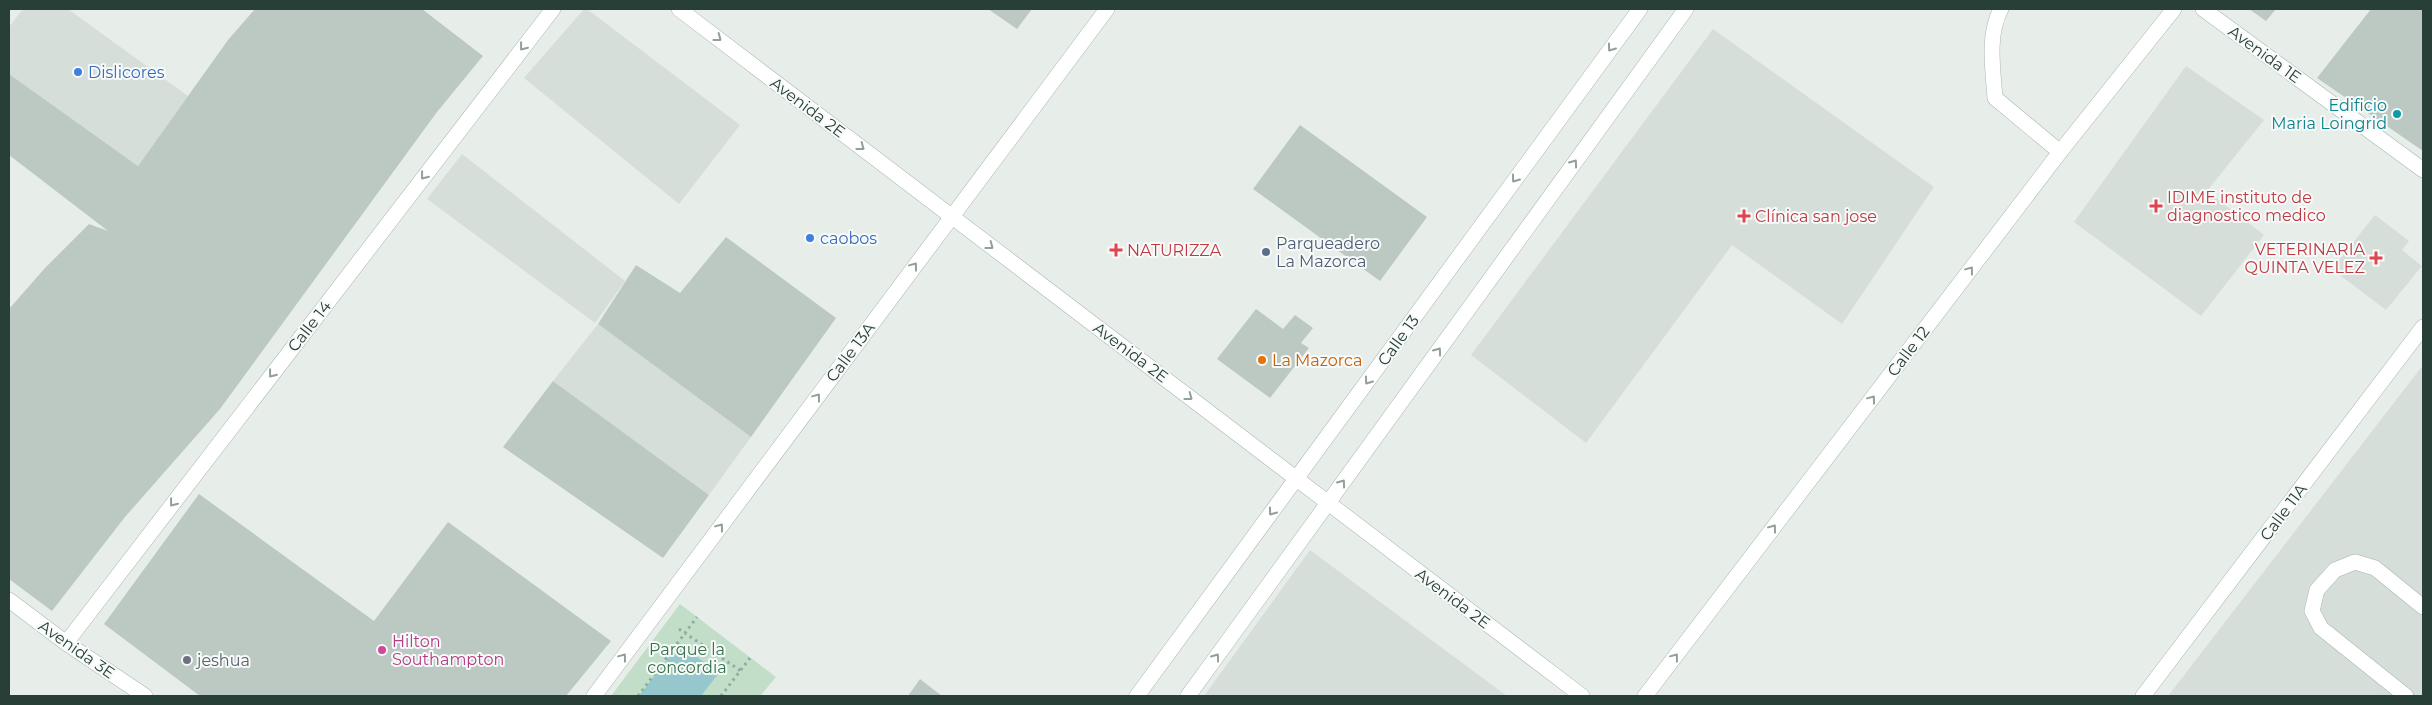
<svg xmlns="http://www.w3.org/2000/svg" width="2432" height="705" font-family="Montserrat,sans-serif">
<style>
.built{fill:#d5ded9}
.green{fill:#c2ddc8}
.water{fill:#95c7cd}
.building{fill:#bcc9c3}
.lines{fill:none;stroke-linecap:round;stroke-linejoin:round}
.lane-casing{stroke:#aab6b1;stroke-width:16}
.street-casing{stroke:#aab6b1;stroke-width:16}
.path{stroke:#8aafa2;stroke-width:3;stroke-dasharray:2.5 4;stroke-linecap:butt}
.lane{stroke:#fff;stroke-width:15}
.street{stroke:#fff;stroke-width:15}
.oneway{stroke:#939f9b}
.shop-dot{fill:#3f7fe0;stroke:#f7faf9;stroke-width:2}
.culture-dot{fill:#0f9aa8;stroke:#f7faf9;stroke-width:2}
.health-dot{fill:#e0444e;stroke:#f7faf9;stroke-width:2}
.service-dot{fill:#5c6f8a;stroke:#f7faf9;stroke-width:2}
.food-dot{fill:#e8710a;stroke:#f7faf9;stroke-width:2}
.hotel-dot{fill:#d1479c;stroke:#f7faf9;stroke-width:2}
.worship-dot{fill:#6b7280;stroke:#f7faf9;stroke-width:2}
.labels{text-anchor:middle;stroke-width:4;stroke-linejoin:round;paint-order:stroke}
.street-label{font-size:16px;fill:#273f37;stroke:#f7faf9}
.shop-label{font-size:16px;fill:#366cbe;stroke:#f7faf9;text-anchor:start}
.culture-label{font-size:16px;fill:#0d838f;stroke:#f7faf9;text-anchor:end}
.health-label{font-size:16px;fill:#be3a42;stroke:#f7faf9;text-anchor:start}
.service-label{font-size:16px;fill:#4e5e75;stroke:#f7faf9;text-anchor:start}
.food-label{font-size:16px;fill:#c56008;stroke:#f7faf9;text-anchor:start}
.hotel-label{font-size:16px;fill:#b23c85;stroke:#f7faf9;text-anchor:start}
.park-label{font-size:16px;fill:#34724a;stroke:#f7faf9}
.worship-label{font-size:16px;fill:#5b616d;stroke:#f7faf9;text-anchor:start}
</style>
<rect width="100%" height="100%" fill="#e7eeea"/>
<!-- built -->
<path class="built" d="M23,9H68L188,96L138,166L9,74V27Z
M584,9H587L740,125L679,204L524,78Z
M1713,29L1934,187L1842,324L1732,245L1586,443L1471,355Z
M2186,66L2264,120L2207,191L2264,235L2201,316L2074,222Z
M462,154L625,281L595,323L427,199Z
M2375,215L2409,241L2402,250L2422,266L2386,310L2332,269Z
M598,324L751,437L709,495L553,381Z
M2423,365V696H2168Z
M1310,550L1507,696H1204Z"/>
<!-- green -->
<path class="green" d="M680,604L776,677L760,696H611Z"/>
<!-- water -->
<path class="water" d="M680,643L718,674L701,696H639Z"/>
<!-- building -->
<path class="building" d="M255,9H422L483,56L437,112L220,409L125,517L52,611L9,579V309L45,268L89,224L108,231L9,155V74L138,166L228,40Z
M988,9H1032L1017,29Z
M2249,9H2276L2266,21Z
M2371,9H2423V151L2317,78Z
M1300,125L1427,217L1380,281L1253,189Z
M726,237L836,318L751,437L598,324L636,265L680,293Z
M1256,309L1283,329L1295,315L1313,328L1301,343L1309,348L1270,398L1217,359Z
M553,381L709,495L663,558L503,447Z
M199,494L374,621L448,522L611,641L566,696H200L104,624Z
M920,679L942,696H908Z"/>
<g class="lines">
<defs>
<path id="lane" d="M2001,9C1987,35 1993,69 1995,98L2060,152
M2406,696L2321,628L2312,611L2317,590L2335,570L2355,562L2375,568L2423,607"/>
<path id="street" d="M679,9L1582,696
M2203,9L2423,170
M9,600L66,643L145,696
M66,643L553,9
M594,696L1107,9
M1137,696L1640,9
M1188,696L1686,9
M1645,696L2060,152L2174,9
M2143,696L2423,327"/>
</defs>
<!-- lane casing -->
<use href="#lane" class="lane-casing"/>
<!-- street casing -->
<use href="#street" class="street-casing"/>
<!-- path -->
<path class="path" d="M679,629L741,671
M638,696L697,617
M721,696L750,658"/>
<!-- lane -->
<use href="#lane" class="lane"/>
<!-- street -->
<use href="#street" class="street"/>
</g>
<!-- one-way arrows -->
<defs><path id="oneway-chevron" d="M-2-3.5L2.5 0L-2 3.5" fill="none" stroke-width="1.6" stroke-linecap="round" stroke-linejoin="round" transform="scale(1.25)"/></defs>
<g class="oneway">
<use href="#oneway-chevron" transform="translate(718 38) rotate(37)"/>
<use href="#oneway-chevron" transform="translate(523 47) rotate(128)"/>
<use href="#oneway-chevron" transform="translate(1611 48) rotate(126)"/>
<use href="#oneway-chevron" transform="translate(861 147) rotate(37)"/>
<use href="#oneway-chevron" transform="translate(1574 163) rotate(-54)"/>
<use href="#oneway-chevron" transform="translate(424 176) rotate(128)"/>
<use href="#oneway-chevron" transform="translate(1515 179) rotate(126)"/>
<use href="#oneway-chevron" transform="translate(990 246) rotate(37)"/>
<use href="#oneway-chevron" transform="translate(914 266) rotate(-53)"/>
<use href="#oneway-chevron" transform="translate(1970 270) rotate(-53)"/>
<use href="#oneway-chevron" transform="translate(1438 351) rotate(-54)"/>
<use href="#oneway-chevron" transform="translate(272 374) rotate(128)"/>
<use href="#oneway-chevron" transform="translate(1368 381) rotate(126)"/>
<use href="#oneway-chevron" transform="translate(817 397) rotate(-53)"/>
<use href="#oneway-chevron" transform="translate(1189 397) rotate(37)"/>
<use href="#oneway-chevron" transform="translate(1872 399) rotate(-53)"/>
<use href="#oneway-chevron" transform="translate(1342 483) rotate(-54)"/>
<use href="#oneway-chevron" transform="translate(173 503) rotate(128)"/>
<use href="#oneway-chevron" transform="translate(1272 512) rotate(126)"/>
<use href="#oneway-chevron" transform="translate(720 527) rotate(-53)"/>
<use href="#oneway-chevron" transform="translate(1773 528) rotate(-53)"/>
<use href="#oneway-chevron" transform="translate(623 657) rotate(-53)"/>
<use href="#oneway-chevron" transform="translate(1216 657) rotate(-54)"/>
<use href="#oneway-chevron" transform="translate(1675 657) rotate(-53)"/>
</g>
<!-- markers -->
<g class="shop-dot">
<circle cx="78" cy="72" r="5"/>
<circle cx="810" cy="238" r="5"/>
</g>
<circle class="culture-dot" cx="2397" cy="114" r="5"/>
<g class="health-dot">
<path d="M2153.5 198.5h5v5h5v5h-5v5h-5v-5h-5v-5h5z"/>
<path d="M1741.5 208.5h5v5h5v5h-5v5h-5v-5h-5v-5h5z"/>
<path d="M1113.5 242.5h5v5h5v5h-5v5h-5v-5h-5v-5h5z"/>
<path d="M2373.5 250.5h5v5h5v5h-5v5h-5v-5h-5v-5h5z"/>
</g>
<circle class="service-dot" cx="1266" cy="252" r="5"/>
<circle class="food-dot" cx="1262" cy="360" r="5"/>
<circle class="hotel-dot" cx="382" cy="650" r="5"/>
<circle class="worship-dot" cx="187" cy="660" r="5"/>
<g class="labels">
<!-- street labels -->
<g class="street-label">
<text transform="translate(2265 54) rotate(36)" y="6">Avenida 1E</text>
<text transform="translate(808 107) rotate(37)" y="6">Avenida 2E</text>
<text transform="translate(309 326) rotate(-52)" y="6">Calle 14</text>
<text transform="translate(1398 340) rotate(-54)" y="6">Calle 13</text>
<text transform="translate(1908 351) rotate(-53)" y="6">Calle 12</text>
<text transform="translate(850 352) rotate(-53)" y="6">Calle 13A</text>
<text transform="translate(1131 352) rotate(37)" y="6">Avenida 2E</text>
<text transform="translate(2283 512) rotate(-53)" y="6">Calle 11A</text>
<text transform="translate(1453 598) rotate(37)" y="6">Avenida 2E</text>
<text transform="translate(77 649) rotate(35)" y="6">Avenida 3E</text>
</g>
<!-- shop labels -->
<g class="shop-label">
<text x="88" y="78">Dislicores</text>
<text x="820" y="244">caobos</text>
</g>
<!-- culture labels -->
<g class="culture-label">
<text x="2387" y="111">Edificio<tspan x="2387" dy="18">Maria Loingrid</tspan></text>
</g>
<!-- health labels -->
<g class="health-label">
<text x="2167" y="203">IDIME instituto de<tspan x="2167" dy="18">diagnostico medico</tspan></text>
<text x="1755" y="222">Clínica san jose</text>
<text x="2365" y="255" text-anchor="end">VETERINARIA<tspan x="2365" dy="18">QUINTA VELEZ</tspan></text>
<text x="1127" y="256">NATURIZZA</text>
</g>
<!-- service labels -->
<g class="service-label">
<text x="1276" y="249">Parqueadero<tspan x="1276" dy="18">La Mazorca</tspan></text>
</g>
<!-- food labels -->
<g class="food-label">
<text x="1272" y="366">La Mazorca</text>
</g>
<!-- hotel labels -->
<g class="hotel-label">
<text x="392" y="647">Hilton<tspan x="392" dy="18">Southampton</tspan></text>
</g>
<!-- park labels -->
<g class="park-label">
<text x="687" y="655">Parque la<tspan x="687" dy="18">concordia</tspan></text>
</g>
<!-- worship labels -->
<g class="worship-label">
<text x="197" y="666">jeshua</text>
</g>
</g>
<!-- border -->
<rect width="2432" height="705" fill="none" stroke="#273f37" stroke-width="20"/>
</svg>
